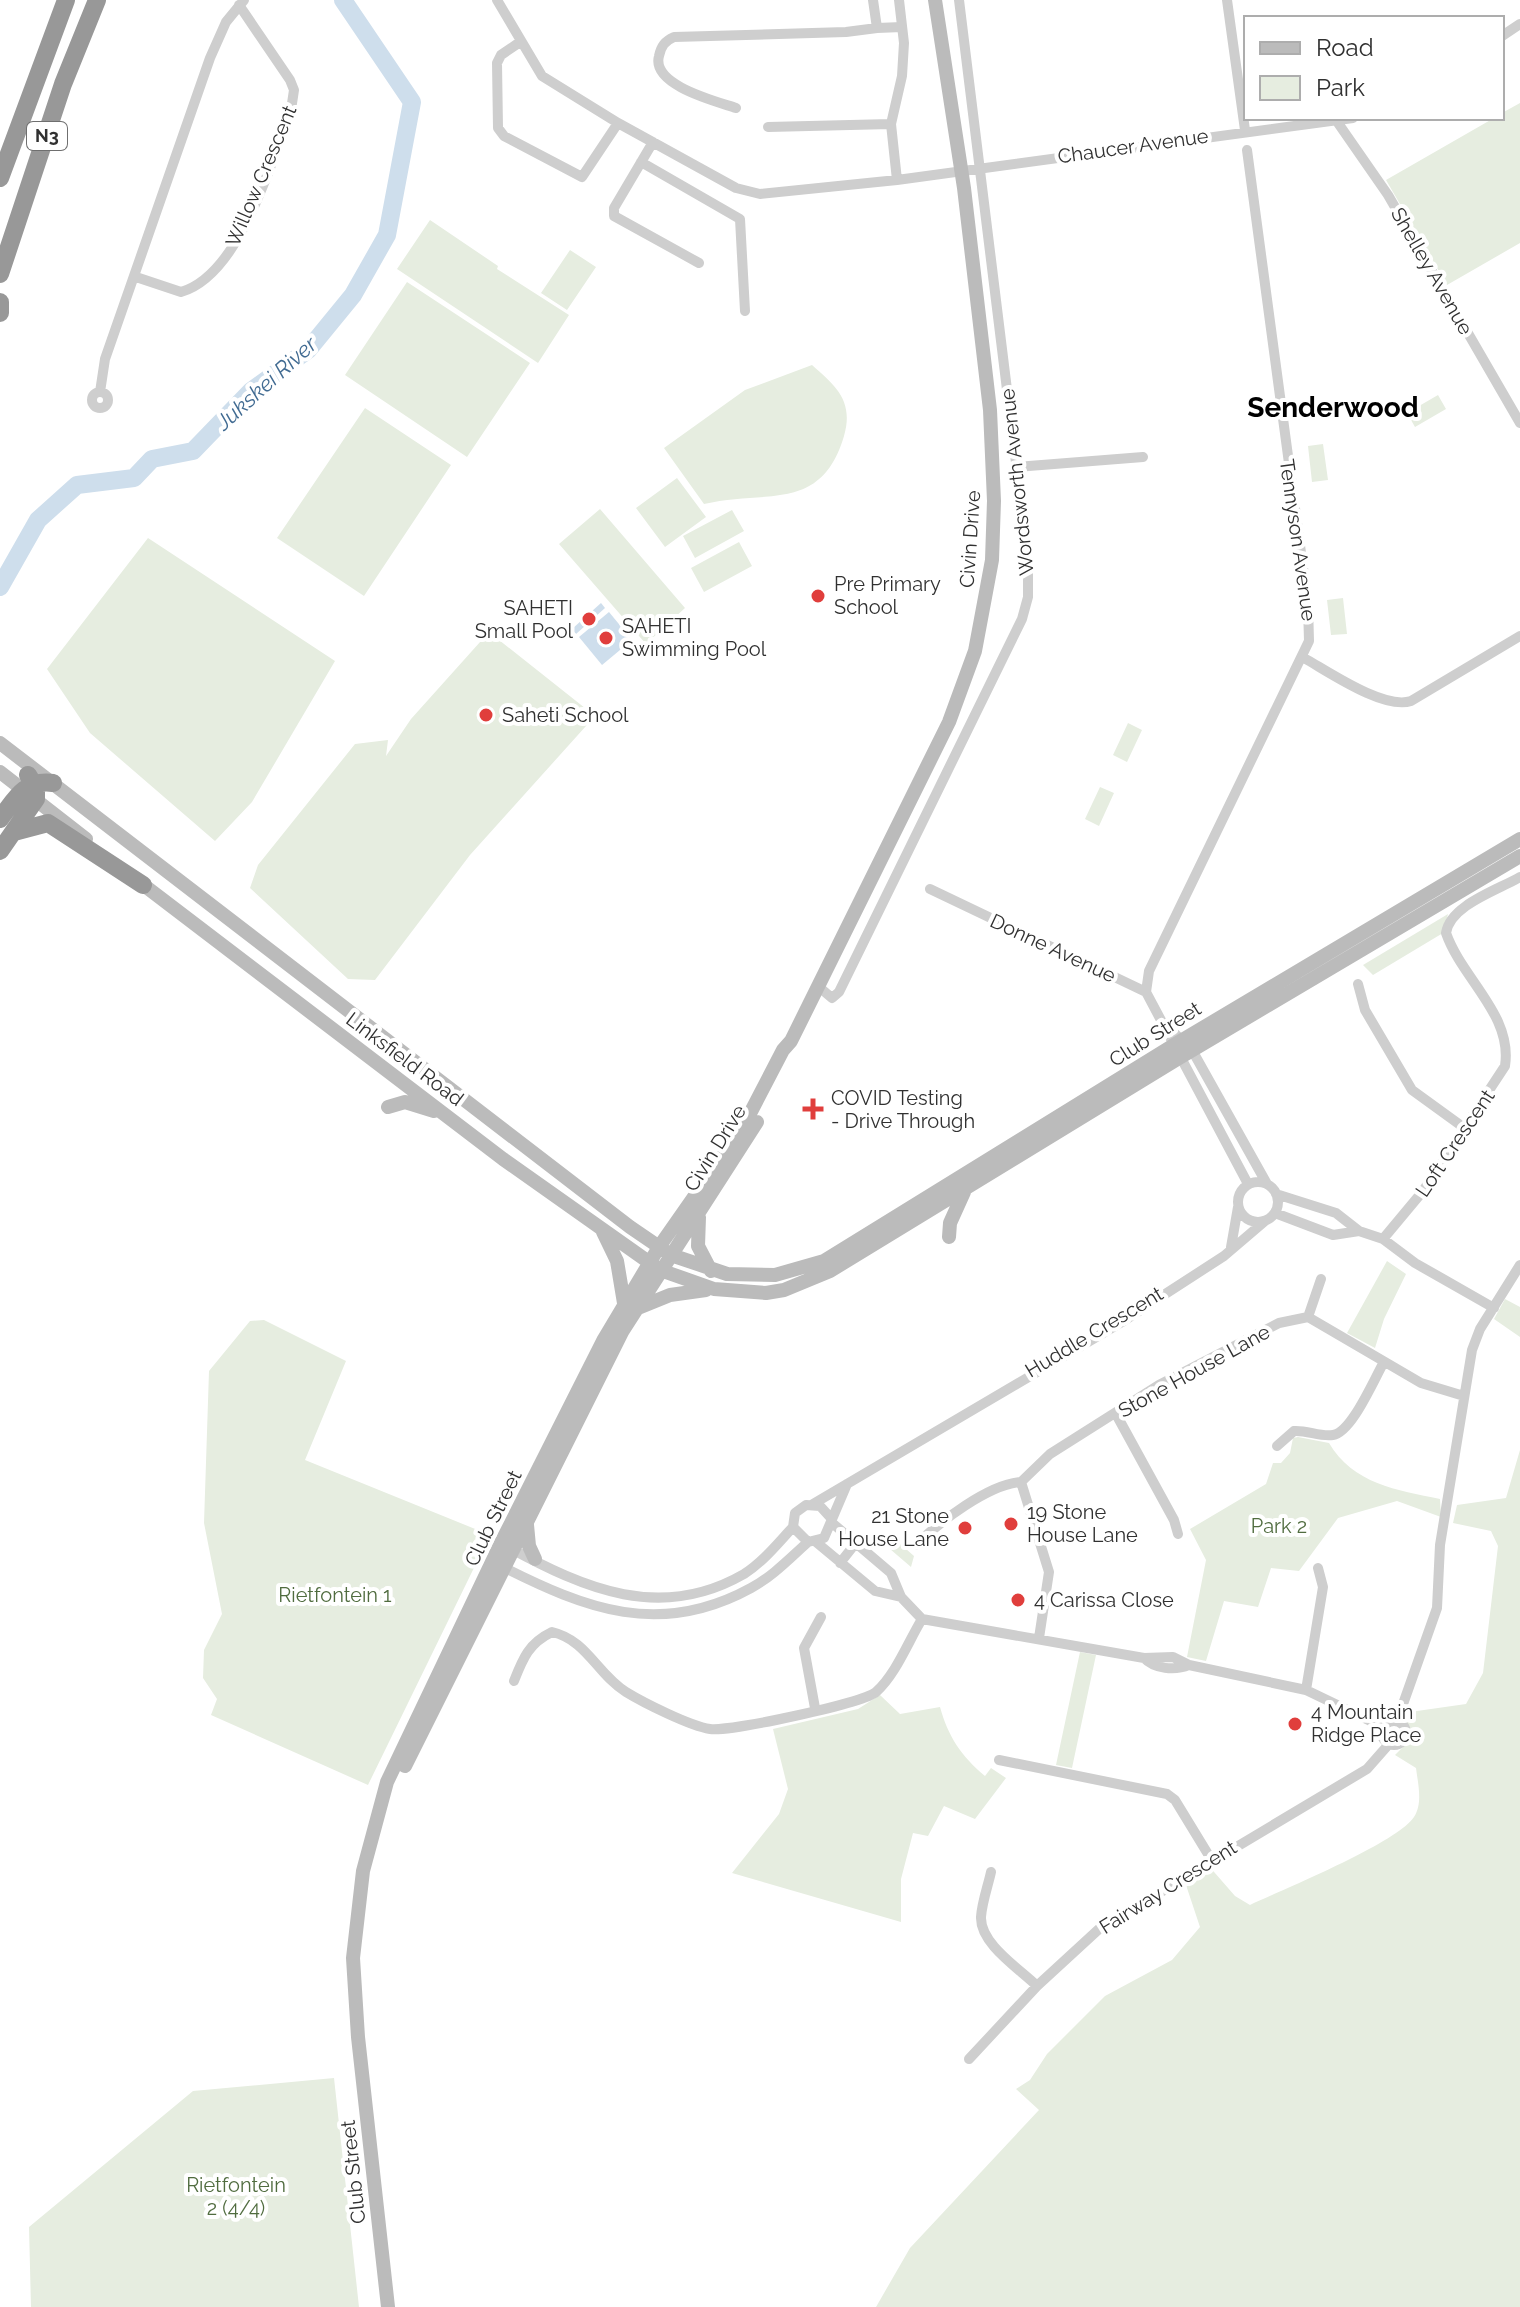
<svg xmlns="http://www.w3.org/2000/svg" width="1520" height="2307" font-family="Raleway,sans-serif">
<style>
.green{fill:#e6ede0}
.water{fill:#cedeec}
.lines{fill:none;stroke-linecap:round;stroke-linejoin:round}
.river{stroke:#cedeec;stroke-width:18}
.minor{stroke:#cecece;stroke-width:10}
.secondary{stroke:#bbb;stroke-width:14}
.motorway{stroke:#989898;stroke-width:18}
.poi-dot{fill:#e03e3c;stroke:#fff;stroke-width:3}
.labels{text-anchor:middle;stroke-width:8;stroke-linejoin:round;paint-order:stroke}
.shield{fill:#fff;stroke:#6f6f6f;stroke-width:2}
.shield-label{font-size:18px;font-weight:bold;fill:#313131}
.street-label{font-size:20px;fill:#313131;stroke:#fff}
.poi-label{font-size:20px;fill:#313131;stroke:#fff;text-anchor:start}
.park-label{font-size:20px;fill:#506c3f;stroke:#fff}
.water-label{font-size:22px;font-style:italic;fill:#416b92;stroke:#fff}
.district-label{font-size:28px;font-weight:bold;fill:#000;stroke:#fff}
</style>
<rect width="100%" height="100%" fill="#fff"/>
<!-- green -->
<path class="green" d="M1520,103V243L1447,285L1386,180L1494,118H1502V113Z
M430,220L498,266L497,269L569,315L538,363L397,269Z
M570,250L596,267L567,310L541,293Z
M407,282L530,363L467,457L345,375Z
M812,365C836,386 854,401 844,436C821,514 765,489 704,504L664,448L745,390Z
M1438,395L1446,409L1415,427L1407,413Z
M365,408L451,465L364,596L277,538Z
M1323,444L1328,480L1312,482L1308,446Z
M677,478L706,517L665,547L636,508Z
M600,509L685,608L646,644L559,544Z
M732,510L744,531L695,558L683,536Z
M148,538L335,661L252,802L215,841L90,733L47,669Z
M739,542L752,566L704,592L691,568Z
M1343,598L1347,634L1331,635L1327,600Z
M489,632L595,716L470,855L375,980L348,979L250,888L258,865L355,744L388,740L386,756L411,719Z
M1128,723L1142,730L1127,762L1113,755Z
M1100,787L1114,793L1099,826L1085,819Z
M1448,914L1443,933L1373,975L1363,965Z
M1387,1261L1406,1274L1384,1319L1375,1348L1347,1333Z
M1505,1299L1520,1307V1337L1494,1319Z
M264,1320L346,1361L305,1460L490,1535L368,1785L211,1715L217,1699L203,1678L204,1650L222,1614L204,1523L209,1371L250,1321Z
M1298,1437L1329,1443C1353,1484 1397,1490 1440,1499L1441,1517L1397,1501L1338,1518L1299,1571L1271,1568L1258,1607L1224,1601L1206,1661L1187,1657L1206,1560L1190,1529L1266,1484L1273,1463H1281L1290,1453L1293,1438Z
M1520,1450V2307H876L910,2248L1039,2110L1016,2089L1030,2080L1047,2054L1105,1996L1172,1960L1200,1927L1186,1885L1208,1865L1235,1896L1250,1905C1282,1890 1397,1843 1414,1817C1423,1803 1418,1784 1416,1768L1395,1755L1411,1739L1406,1721L1410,1712L1466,1704L1483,1673L1498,1546L1491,1531L1453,1523L1457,1505L1506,1498Z
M898,1542L914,1556L911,1567L890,1549Z
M1080,1652L1096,1655L1072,1768L1056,1765Z
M880,1695L900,1714L940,1707C948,1736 961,1756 985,1776L991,1768L1006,1778L975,1819L944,1806L928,1836L913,1833L901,1879V1922L732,1873L779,1814L788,1789L773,1729L858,1709Z
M334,2078L359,2307H31L29,2227L193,2091Z"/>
<!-- water -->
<path class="water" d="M601,603L605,608L576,634L572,629Z
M609,612L632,640L602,665L579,637Z"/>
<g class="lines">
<!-- river -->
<path class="river" d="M0,587L38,520L77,485L134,478L152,459L193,451L251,391L308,350L353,295L387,235L412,102L343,0"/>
<!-- minor -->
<path class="minor" d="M497,0L542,76L618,123L736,188L760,194L897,180L1353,118
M1227,0L1245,130
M877,28L902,27
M1502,36L1520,24
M520,42L501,55L497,63L498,128L504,136L582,177L618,123
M736,108C715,101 651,85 659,56C661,46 665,41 674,37L846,32L877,28L873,0
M1338,123L1388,195L1520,423
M768,127L891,124
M653,142L614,208V216L699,263
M641,162L740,219L745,311
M897,180L891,124L902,76L904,43L899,0
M136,277L181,292C240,275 271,162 291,110L294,90L290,80L239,5
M92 400a8 8 0 1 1 16 0a8 8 0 1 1-16 0Z
M100,392L105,359L210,58L226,22L244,0
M1016,467L1143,457
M1304,658C1329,672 1384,710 1411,701L1520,636
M930,889L1146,992L1248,1184
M1358,984L1365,1010L1412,1090L1463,1127
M819,987L832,998L839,992L1022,619L1028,597V560L959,0
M1146,992L1149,971L1309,641L1308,605L1247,150
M1166,1025L1192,1050L1267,1184
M1238 1202a20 20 0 1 1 40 0a20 20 0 1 1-40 0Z
M1276,1194L1336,1213L1359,1231
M1275,1213L1333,1235L1359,1231
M1359,1231L1383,1239L1415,1263L1494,1308
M1383,1239L1423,1191L1505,1066C1513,1015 1462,979 1446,933C1450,905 1498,890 1520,877
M1231,1247L1238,1207
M1308,1317L1321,1279
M1116,1414L1174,1520L1178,1534
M1277,1446L1294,1431C1307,1430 1320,1437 1333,1435C1352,1432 1374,1379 1384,1362
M1021,1482L1050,1454L1159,1385L1279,1323L1308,1317L1421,1383L1464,1396
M1021,1482L1049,1572L1039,1638
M813,1504L1122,1322L1224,1256L1265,1221
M830,1517L820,1506L806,1505L795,1513L793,1527L808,1542L824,1538L847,1484
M831,1522L891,1573L901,1597L922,1619L1144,1658L1173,1657L1189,1665L1306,1690L1383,1727
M816,1542L875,1591L901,1597
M916,1545C939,1522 989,1484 1021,1482
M508,1547C585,1589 661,1622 744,1574C763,1562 778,1543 793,1527
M840,1563L855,1544
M501,1566C586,1609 660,1638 751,1588C772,1577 790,1558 808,1542
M1144,1658C1154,1669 1175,1671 1189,1665
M514,1681C523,1658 529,1643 552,1632C587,1640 597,1674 626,1692C644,1703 690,1726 710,1729C729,1732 864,1703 876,1692C896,1674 908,1642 922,1619
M1306,1690L1323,1587L1318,1568
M815,1708L804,1648L821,1617
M1382 1733a12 12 0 1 1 24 0a12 12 0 1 1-24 0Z
M1397,1721L1437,1608L1440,1545L1472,1350L1480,1329L1520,1265
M999,1760L1167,1794L1175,1800L1211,1859
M991,1872C988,1886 982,1902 981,1917C980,1944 1020,1969 1037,1986
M969,2059L1037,1986L1099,1929L1367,1769L1389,1744"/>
<!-- secondary -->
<path class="secondary" d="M0,743L630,1227L671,1255L727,1274L775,1275L824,1261L1174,1045L1520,839
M0,772L86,839
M137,880L503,1159L660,1270L714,1289L766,1293L784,1290L830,1271L1179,1058L1520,856
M388,1107L405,1102L434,1111
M699,1217L698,1246L711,1271
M603,1232L617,1261L624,1303
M949,1237L950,1223L964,1192
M638,1308L670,1295L706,1290
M527,1525L529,1546L535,1559
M405,1766L622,1332L757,1122
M388,2307L358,2037L353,1958L363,1871L387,1782L501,1543L604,1339L659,1247L743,1127L783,1050L791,1041L949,722L975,651L992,560L994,501L990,410L964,188L935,0"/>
<!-- motorway -->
<path class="motorway" d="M0,178L66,0
M0,274L63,84L97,0
M0,302V313
M0,819C15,799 25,779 53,783
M14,832L48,823L143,885
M0,851L36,799V788L28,775"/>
</g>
<!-- markers -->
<g class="poi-dot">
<circle cx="818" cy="596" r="8"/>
<circle cx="589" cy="619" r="8"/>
<circle cx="606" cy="638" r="8"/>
<circle cx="486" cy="715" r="8"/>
<path d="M809 1097h8v8h8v8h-8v8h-8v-8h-8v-8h8z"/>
<circle cx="1011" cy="1524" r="8"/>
<circle cx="965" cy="1528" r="8"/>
<circle cx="1018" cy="1600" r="8"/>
<circle cx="1295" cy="1724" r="8"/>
</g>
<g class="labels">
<!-- shield labels -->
<rect class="shield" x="27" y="122" width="40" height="28" rx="6"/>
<g class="shield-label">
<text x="47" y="142">N3</text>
</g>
<!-- street labels -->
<g class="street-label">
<text transform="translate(1133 146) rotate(-8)" y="7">Chaucer Avenue</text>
<text transform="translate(261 176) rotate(-67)" y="7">Willow Crescent</text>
<text transform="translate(1432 271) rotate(60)" y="7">Shelley Avenue</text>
<text transform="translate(1017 482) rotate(-96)" y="7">Wordsworth Avenue</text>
<text transform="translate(970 539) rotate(-86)" y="7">Civin Drive</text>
<text transform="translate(1298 540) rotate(82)" y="7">Tennyson Avenue</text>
<text transform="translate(1053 948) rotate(25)" y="7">Donne Avenue</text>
<text transform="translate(1155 1034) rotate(-32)" y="7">Club Street</text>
<text transform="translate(405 1059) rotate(37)" y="7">Linksfield Road</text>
<text transform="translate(1455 1143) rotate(-56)" y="7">Loft Crescent</text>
<text transform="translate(715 1148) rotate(-58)" y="7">Civin Drive</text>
<text transform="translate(1094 1332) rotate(-31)" y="7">Huddle Crescent</text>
<text transform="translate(1194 1371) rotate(-29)" y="7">Stone House Lane</text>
<text transform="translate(493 1518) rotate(-64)" y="7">Club Street</text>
<text transform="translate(1168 1887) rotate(-32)" y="7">Fairway Crescent</text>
<text transform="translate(353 2172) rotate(-96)" y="7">Club Street</text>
</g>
<!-- poi labels -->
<g class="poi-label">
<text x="834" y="591">Pre Primary<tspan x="834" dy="23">School</tspan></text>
<text x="573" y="615" text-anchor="end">SAHETI<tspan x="573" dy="23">Small Pool</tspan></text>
<text x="622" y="633">SAHETI<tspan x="622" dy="23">Swimming Pool</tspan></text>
<text x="502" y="722">Saheti School</text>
<text x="831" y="1105">COVID Testing<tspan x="831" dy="23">- Drive Through</tspan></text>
<text x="1027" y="1519">19 Stone<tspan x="1027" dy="23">House Lane</tspan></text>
<text x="949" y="1523" text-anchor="end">21 Stone<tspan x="949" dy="23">House Lane</tspan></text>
<text x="1034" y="1607">4 Carissa Close</text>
<text x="1311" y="1719">4 Mountain<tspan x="1311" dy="23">Ridge Place</tspan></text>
</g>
<!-- park labels -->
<g class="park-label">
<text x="1279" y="1533">Park 2</text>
<text x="335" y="1602">Rietfontein 1</text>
<text x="236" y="2192">Rietfontein<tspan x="236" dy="23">2 (4/4)</tspan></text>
</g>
<!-- water labels -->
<g class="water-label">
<text transform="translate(266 383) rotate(-42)" y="8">Jukskei River</text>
</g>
<!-- district labels -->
<g class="district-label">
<text x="1333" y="417">Senderwood</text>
</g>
</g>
<!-- legend -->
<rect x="1244" y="16" width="260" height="104" fill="#ffffff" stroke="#adadad" stroke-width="2"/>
<rect x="1260" y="42" width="40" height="12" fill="#bbbbbb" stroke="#adadad" stroke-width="2"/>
<text x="1316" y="56" font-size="24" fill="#313131">Road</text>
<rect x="1260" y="76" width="40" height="24" fill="#e6ede0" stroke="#adadad" stroke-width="2"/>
<text x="1316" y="96" font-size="24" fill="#313131">Park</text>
</svg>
